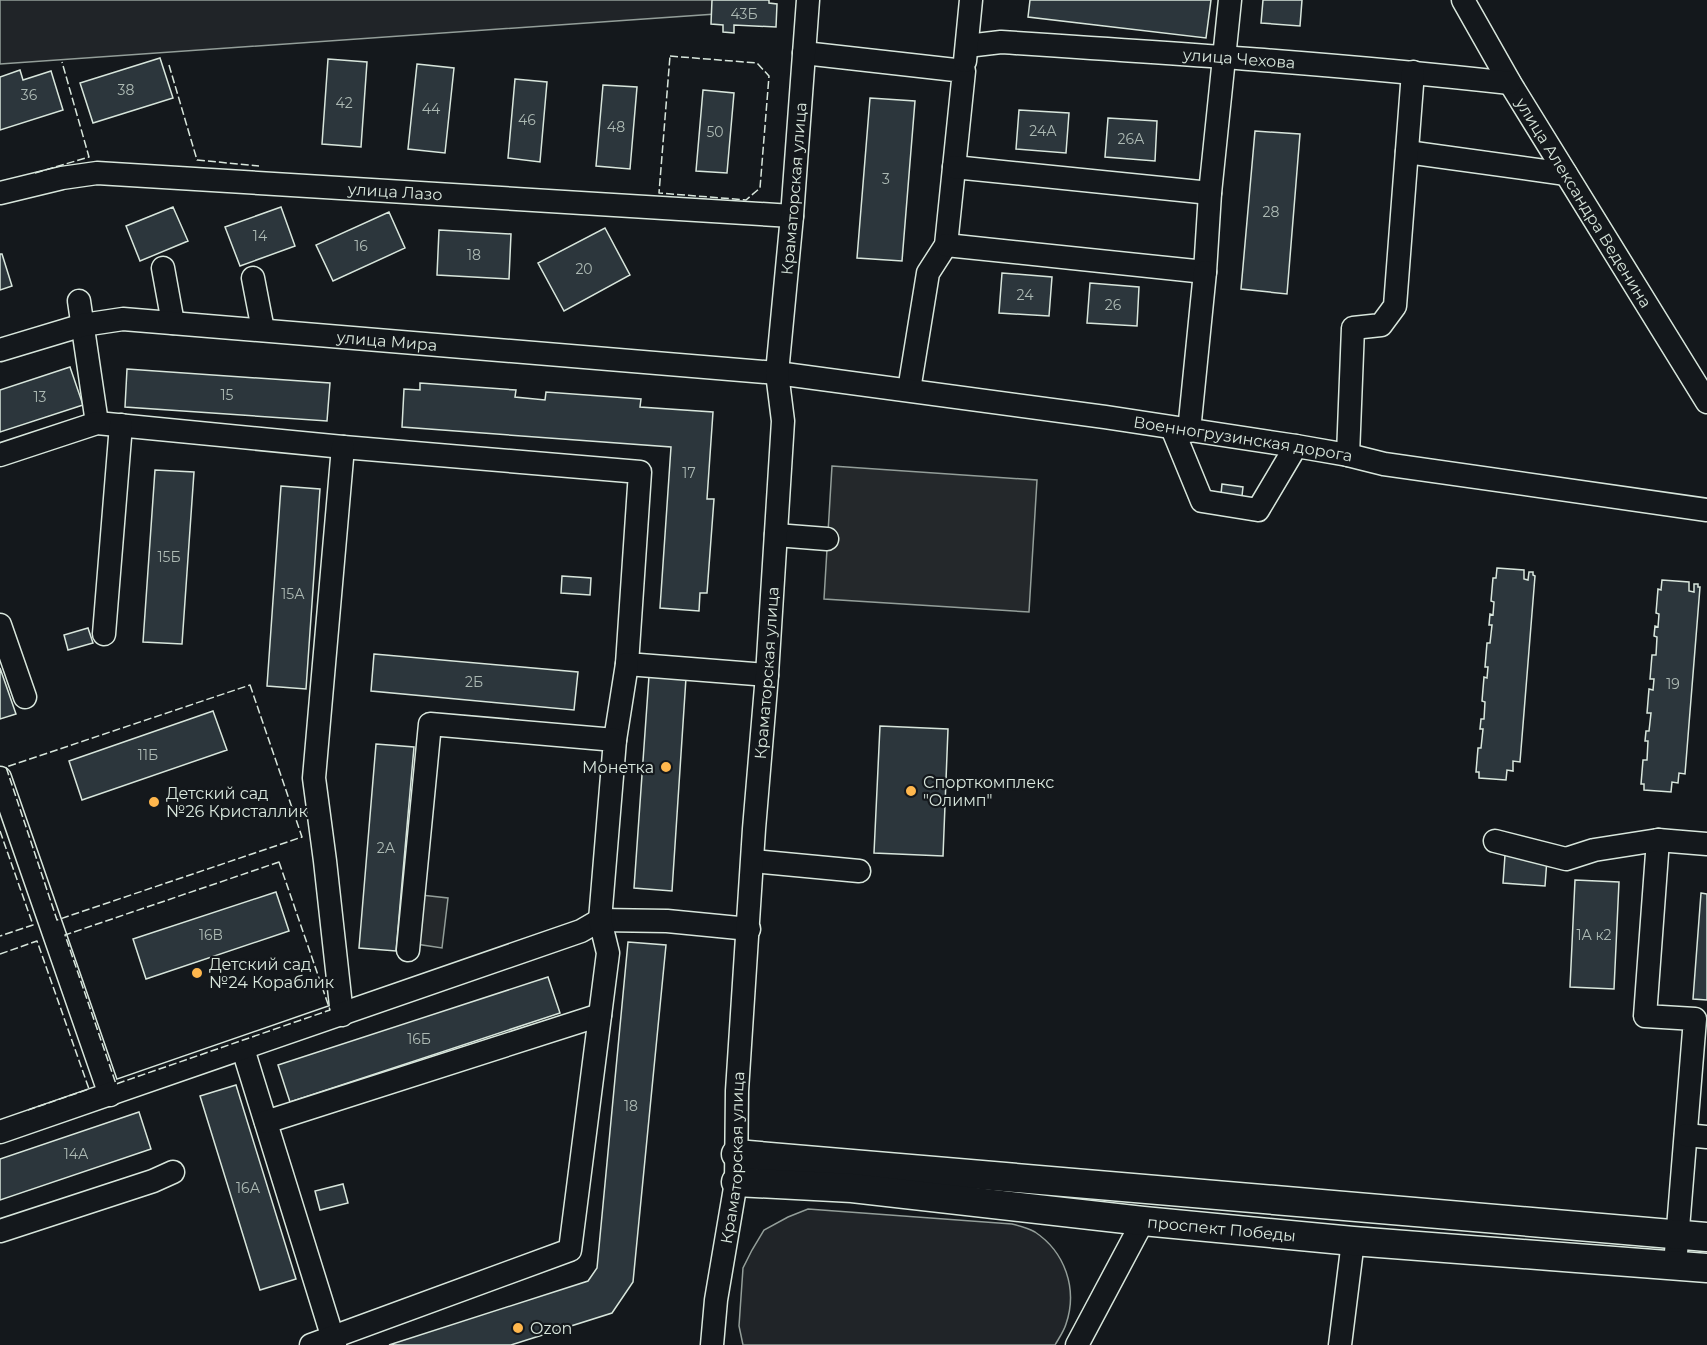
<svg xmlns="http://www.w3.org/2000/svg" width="1707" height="1345" font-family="Montserrat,sans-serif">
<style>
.green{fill:#202428;stroke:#939e99;stroke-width:1.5}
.parking{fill:#24282b;stroke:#939e99;stroke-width:1.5}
.building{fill:#2c363c;stroke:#d8e6dc;stroke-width:1.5}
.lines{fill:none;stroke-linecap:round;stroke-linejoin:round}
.minor-casing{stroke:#d8e6dc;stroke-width:25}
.major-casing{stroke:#d8e6dc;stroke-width:31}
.minor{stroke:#14181c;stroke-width:22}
.major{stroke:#14181c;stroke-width:28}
.fence{stroke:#d8e6dc;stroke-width:1.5;stroke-dasharray:8 3;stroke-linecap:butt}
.poi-dot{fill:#ffb74d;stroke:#14181c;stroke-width:2}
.labels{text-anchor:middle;stroke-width:4.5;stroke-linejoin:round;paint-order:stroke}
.number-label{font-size:14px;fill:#adbab4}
.street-label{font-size:16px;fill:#d8e6dc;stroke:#14181c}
.poi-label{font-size:16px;fill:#d8e6dc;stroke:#14181c;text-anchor:start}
</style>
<rect width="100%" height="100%" fill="#14181c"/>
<!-- green -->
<path class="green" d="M0,0H732L730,13L0,64Z
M808,1209L1012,1224C1020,1226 1028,1228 1035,1232C1065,1252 1078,1289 1066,1324C1064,1331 1059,1338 1055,1345H743L739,1326L743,1268L752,1250L764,1230L788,1217Z"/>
<!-- parking -->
<path class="parking" d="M832,466L1037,480L1029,612L824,599Z
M421,895L448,898L442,948L416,944Z"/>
<!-- building -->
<path class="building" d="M712,0H769V3L777,4L776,27L734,25V33L723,32V25L711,24Z
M1030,0H1211L1206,38L1028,17Z
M1263,0H1302L1300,26L1261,23Z
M160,58L173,98L93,123L80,83Z
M328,59L367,62L361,147L322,144Z
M417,64L454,68L445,153L408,149Z
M20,70L23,80L51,71L63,110L0,130V77Z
M515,79L547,82L540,162L508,158Z
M603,85L637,87L630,169L596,166Z
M703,90L734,93L727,173L696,171Z
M870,98L915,101L902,261L857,258Z
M1019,110L1069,113L1066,153L1016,149Z
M1108,118L1157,121L1155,161L1105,157Z
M1255,131L1300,134L1287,294L1241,289Z
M173,207L188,241L140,261L126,226Z
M281,207L295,246L240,266L225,227Z
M389,212L405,248L333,281L316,245Z
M605,228L630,275L564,311L538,263Z
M439,230L511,234L509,279L437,275Z
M0,254H2L12,286L0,290Z
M1002,273L1052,277L1049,316L999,313Z
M1090,283L1139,287L1137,326L1087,323Z
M70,367L83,405L0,432V390Z
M127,369L330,383L327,421L125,407Z
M420,383L516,390L515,397L545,400L546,392L641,399L640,407L713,412L707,499H714L707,593H700L699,611L660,608L671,447L402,427L404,389L420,390Z
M155,470L194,472L182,644L143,642Z
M1222,484L1243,487L1242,496L1221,494Z
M281,486L320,489L306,689L267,686Z
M1497,568L1524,570V579L1528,580L1529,572H1533V575L1535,576L1520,762L1513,761V771L1507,770L1506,780L1479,778V772H1476L1478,748H1481L1483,729H1480L1481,719H1484L1485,702L1482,701L1484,677L1487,678L1488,667H1485L1487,643H1490L1492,625H1489L1490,614L1493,615L1494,602L1491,601L1493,578H1496Z
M562,576L591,578L590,595L561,593Z
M1662,580L1689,582V591L1694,592V584H1698V587H1700L1685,774L1679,773L1678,783L1672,782L1671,792L1644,790V784H1641L1643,760H1647L1648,741H1645L1646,731H1649L1651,713H1647L1649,689L1653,690L1654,679H1650L1652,655H1656L1657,637L1654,636L1655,626L1658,627L1659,614L1656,613L1658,589L1661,590Z
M88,628L93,643L68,650L64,635Z
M374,654L578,672L574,710L371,691Z
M0,668L16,714L0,719Z
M649,676L686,678L672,891L634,888Z
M213,711L227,750L82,800L69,761Z
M880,726L948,729L943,856L874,853Z
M376,744L414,747L396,951L359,948Z
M1505,855L1547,859L1545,886L1503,883Z
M1575,880L1619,882L1614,989L1570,987Z
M276,892L289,931L146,979L133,939Z
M1701,893L1707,894V1000L1693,999Z
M628,942L666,945L633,1282L612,1313L511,1345H389L588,1281L597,1268Z
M548,977L560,1013L290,1102L278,1065Z
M236,1085L296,1279L260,1290L200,1096Z
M139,1112L151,1149L0,1200V1159Z
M343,1184L348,1203L320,1210L315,1191Z"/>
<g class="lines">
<defs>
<g id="minor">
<path id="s1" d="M1463,0L1510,83L1707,402"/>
<path id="s2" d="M967,46L1001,42C1171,53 1341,64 1510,83"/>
<path d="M804,53L964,71L946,245L928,273L909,390"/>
<path d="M965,61L971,0"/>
<path d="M1407,152L1566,174"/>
<path d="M954,167L1210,193"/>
<path id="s3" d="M0,193L62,178L97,173L792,216"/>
<path d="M946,245L1205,272L1210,193L1230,0"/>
<path d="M163,268L173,323"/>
<path d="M253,278L263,330"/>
<path d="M79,301L97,423"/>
<path id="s4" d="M0,350L83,325L123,319L777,373L1105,417L1296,446L1348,455L1384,464L1707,510"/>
<path d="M1172,428L1202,501L1258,510L1296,446"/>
<path d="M1189,431L1205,272"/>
<path d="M0,455L97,423L343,447L640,472L627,664L767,675"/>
<path d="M1348,455L1353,328L1381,325L1395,306L1413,72"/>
<path d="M776,535L827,539"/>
<path d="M0,625L25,697"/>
<path d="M104,634L121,425"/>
<path d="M615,740L627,664"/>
<path d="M0,778L110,1095"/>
<path d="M1658,840L1645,1016L1695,1019L1675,1265"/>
<path d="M1495,841L1566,859L1594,850L1658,840L1707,844"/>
<path d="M753,861L859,871"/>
<path d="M342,1015L325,861L314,778L343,447"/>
<path d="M243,1049L335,1345"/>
<path d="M266,1122L600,1015"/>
<path d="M0,1132L581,931L600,920L667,921L749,929"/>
<path d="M1686,1135L1707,1137"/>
<path d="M0,1231L153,1181L173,1172"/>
<path d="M311,1345L570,1250L608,953L600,920L615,740L430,724L408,950"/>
<path id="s5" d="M712,1345L716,1300L736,1182L737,1091L754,829L767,675L783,421L777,373L792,216L808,0"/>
<path d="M1077,1345L1143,1221"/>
<path d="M1340,1345L1353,1241"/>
</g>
<g id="major">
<path d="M736,1154L1707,1237"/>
<path id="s6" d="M736,1182L852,1188L1143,1221L1353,1241L1707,1268"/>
</g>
</defs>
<!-- minor casing -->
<use href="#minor" class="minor-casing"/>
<!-- major casing -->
<use href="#major" class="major-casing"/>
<!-- minor -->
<use href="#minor" class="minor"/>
<!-- major -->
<use href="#major" class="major"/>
<!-- fence -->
<path class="fence" d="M670,56L757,63L769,76L760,188L746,200L659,193Z
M169,65L197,160L259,166
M35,173L89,157L62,62
M250,685L302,837L57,920L6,767Z
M0,831L33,925L0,936
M279,862L330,1010L116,1084L65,935Z
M0,954L37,941L89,1089L28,1110"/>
</g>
<!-- markers -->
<g class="poi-dot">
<circle cx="666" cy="767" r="6"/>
<circle cx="911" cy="791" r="6"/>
<circle cx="154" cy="802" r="6"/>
<circle cx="197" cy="973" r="6"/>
<circle cx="518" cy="1328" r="6"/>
</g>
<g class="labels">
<!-- number labels -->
<g class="number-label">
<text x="744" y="19">43Б</text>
<text x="126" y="95">38</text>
<text x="29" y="100">36</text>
<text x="344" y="108">42</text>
<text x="431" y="114">44</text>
<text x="527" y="125">46</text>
<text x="616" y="132">48</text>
<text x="1043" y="136">24А</text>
<text x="715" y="137">50</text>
<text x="1131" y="144">26А</text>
<text x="886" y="184">3</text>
<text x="1271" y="217">28</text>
<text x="260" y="241">14</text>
<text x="361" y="251">16</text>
<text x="474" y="260">18</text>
<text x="584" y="274">20</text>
<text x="1025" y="300">24</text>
<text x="1113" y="310">26</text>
<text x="227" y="400">15</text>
<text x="40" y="402">13</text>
<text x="689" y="478">17</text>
<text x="169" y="562">15Б</text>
<text x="293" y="599">15А</text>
<text x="474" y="687">2Б</text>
<text x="1673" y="689">19</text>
<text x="148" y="760">11Б</text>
<text x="386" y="853">2А</text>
<text x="211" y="940">16В</text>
<text x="1594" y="940">1А к2</text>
<text x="419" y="1044">16Б</text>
<text x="631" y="1111">18</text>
<text x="76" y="1159">14А</text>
<text x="248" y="1193">16А</text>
</g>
<!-- street labels -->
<g class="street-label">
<text dy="6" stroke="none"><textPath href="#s2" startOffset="273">улица Чехова</textPath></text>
<text dy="6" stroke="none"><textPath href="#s5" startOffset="1161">Краматорская улица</textPath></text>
<text dy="6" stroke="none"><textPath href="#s3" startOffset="398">улица Лазо</textPath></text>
<text dy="6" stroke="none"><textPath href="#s1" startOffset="236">улица Александра Веденина</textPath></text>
<text dy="6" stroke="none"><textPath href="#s4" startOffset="392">улица Мира</textPath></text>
<text dy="6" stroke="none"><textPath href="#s4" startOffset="1254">Военногрузинская дорога</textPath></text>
<text dy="6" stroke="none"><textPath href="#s5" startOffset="675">Краматорская улица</textPath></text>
<text dy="6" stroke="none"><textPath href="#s5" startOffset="189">Краматорская улица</textPath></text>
<text dy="6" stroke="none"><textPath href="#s6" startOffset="488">проспект Победы</textPath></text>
</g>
<!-- poi labels -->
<g class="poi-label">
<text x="654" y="773" text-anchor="end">Монетка</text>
<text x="923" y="788">Спорткомплекс<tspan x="923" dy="18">"Олимп"</tspan></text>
<text x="166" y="799">Детский сад<tspan x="166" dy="18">№26 Кристаллик</tspan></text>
<text x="209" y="970">Детский сад<tspan x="209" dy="18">№24 Кораблик</tspan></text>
<text x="530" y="1334">Ozon</text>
</g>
</g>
</svg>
